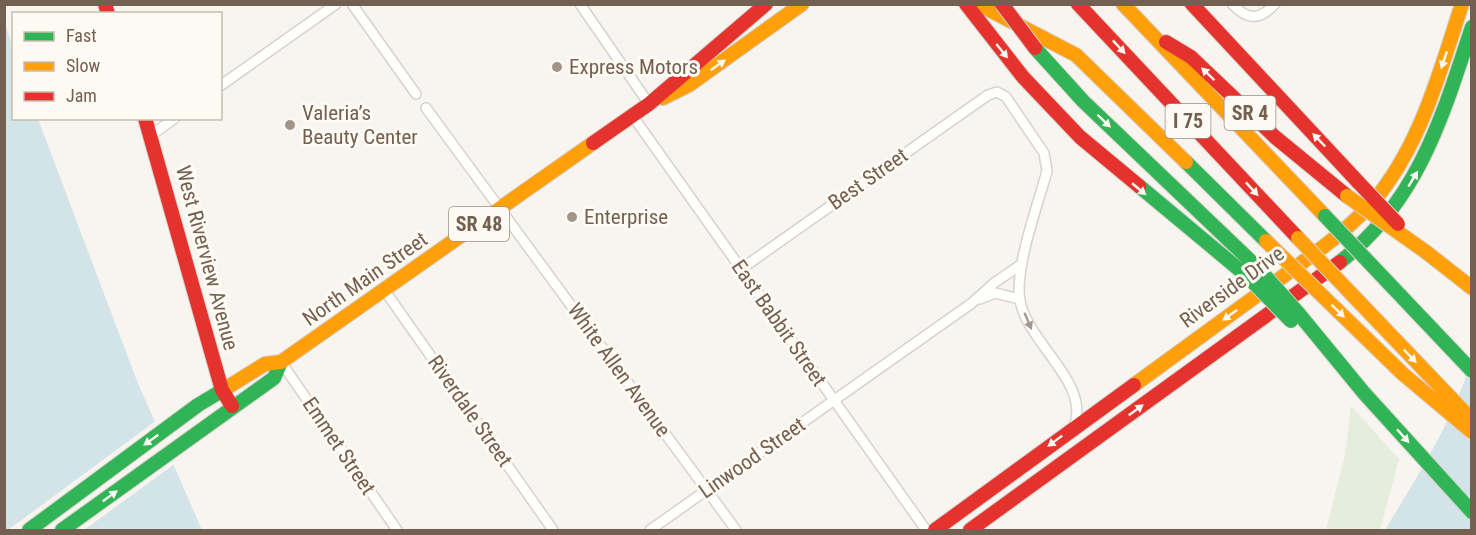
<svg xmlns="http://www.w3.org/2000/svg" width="1476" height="535" font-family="'Roboto Condensed',sans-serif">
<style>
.green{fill:#e5eedc}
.water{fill:#d2e4e7}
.pier{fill:#f8f5f0}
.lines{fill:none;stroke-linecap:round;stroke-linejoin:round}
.street-casing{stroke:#d7d2ce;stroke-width:12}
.fast-casing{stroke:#d6d1ca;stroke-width:16}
.slow-casing{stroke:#d6d1ca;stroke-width:16}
.jam-casing{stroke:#d6d1ca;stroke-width:16}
.street{stroke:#fefefd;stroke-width:9}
.fast{stroke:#30b455;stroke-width:14}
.slow{stroke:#ff9f0a;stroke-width:14}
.jam{stroke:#e5322d;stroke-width:14}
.fast-bridge-casing{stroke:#d9d2cd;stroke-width:16;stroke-linecap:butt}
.slow-bridge-casing{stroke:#d9d2cd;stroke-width:16;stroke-linecap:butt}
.jam-bridge-casing{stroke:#d9d2cd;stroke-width:16;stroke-linecap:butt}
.fast-bridge{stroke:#30b455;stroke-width:14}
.slow-bridge{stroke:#ff9f0a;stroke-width:14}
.jam-bridge{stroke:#e5322d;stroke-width:14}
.oneway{fill:#fdfaf3}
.oneway2{fill:#a4978d}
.poi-dot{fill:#a29489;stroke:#fdfaf3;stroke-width:2}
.labels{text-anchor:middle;stroke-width:6;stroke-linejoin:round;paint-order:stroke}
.shield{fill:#fdfaf3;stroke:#9d8e82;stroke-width:1.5}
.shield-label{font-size:20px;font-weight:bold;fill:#746051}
.poi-label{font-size:21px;fill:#746051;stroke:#fdfaf3;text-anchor:start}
.street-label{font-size:21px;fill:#746051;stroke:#fdfaf3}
</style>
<rect width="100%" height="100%" fill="#f8f5f0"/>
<!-- green -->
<path class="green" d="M1351,406L1399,459L1380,530H1326L1345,455Z"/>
<!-- water -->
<path class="water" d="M4,21L13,47L14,118L38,119L137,381L202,530H5Z
M1471,361V530H1385C1416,479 1454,419 1471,361Z"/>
<!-- pier -->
<path class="pier" d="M157,420L176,463L84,530H8Z"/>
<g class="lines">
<defs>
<path id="street" d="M352,4L416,94
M580,4L649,104
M1232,4C1248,21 1260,20 1275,4
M220,86L336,4
M426,108L736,530
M632,115L926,530
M150,136L175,118
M741,269L988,95L997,92L1006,97L1044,153L1047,171C1038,205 1014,268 1020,301C1029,345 1091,383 1074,427
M385,291L553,530
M980,299L995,293L1020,299
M281,362L397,530
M650,530L972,303L994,283L1022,264"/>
<path id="fast" d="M1035,48L1083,101L1259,269
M1186,162L1266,241
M1139,186L1247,276
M1340,262C1418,201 1442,118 1472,27
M1299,314L1364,393L1472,512
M29,530L198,405L228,387
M62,530L274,378L281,362"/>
<path id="slow" d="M978,4L1076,55L1186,162
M1123,4L1325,216
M663,98L689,85L802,4
M1426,252L1472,288
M1134,385C1180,351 1227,317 1274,283C1312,255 1352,229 1381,192C1423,137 1441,68 1462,4
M228,387L265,364L281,362L593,143"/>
<path id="jam" d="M105,4L108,14
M966,4L1023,77L1080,137L1139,186
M1078,4L1298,238
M1192,4L1359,183
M1166,42L1191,57L1275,137L1347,196
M145,118L222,390L232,406
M593,143L649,104L766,4
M935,530L1134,385
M970,530L1340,262"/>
</defs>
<!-- street casing -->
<use href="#street" class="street-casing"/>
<!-- fast casing -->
<use href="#fast" class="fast-casing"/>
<!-- slow casing -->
<use href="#slow" class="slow-casing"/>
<!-- jam casing -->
<use href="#jam" class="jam-casing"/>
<!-- street -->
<use href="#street" class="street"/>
<!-- fast -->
<use href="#fast" class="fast"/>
<!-- slow -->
<use href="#slow" class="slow"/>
<!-- jam -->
<use href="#jam" class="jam"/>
<defs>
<path id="fast-bridge" d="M1325,216L1472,371
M1259,269L1299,314
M1247,276L1291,321"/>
<path id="slow-bridge" d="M1347,196L1426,252
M1298,238L1471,419
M1266,241L1403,374L1472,432"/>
<path id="jam-bridge" d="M1002,4L1035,48
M1359,183L1398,224"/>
</defs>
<!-- fast-bridge casing -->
<use href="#fast-bridge" class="fast-bridge-casing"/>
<!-- slow-bridge casing -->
<use href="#slow-bridge" class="slow-bridge-casing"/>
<!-- jam-bridge casing -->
<use href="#jam-bridge" class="jam-bridge-casing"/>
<!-- fast-bridge -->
<use href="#fast-bridge" class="fast-bridge"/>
<!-- slow-bridge -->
<use href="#slow-bridge" class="slow-bridge"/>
<!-- jam-bridge -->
<use href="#jam-bridge" class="jam-bridge"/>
</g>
<!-- one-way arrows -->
<defs><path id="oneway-solid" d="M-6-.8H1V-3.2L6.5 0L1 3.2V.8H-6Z" transform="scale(1.5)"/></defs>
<g class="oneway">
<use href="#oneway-solid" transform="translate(1119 47) rotate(47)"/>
<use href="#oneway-solid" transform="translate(1002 51) rotate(51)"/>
<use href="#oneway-solid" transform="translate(1444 60) rotate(109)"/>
<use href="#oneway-solid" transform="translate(718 65) rotate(-35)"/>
<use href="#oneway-solid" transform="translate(1208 74) rotate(-136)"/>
<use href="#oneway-solid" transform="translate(1104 121) rotate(44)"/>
<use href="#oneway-solid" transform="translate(1319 140) rotate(-134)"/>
<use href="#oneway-solid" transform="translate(1413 179) rotate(-59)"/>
<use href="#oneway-solid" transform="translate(1139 189) rotate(40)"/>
<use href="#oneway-solid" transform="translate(1252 189) rotate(47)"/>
<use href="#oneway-solid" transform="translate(1338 311) rotate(44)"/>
<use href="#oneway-solid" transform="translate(1230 315) rotate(144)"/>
<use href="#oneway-solid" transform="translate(1410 356) rotate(46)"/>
<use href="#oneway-solid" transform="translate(1136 410) rotate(-36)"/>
<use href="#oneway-solid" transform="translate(1403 436) rotate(48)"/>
<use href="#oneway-solid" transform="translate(151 440) rotate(144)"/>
<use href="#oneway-solid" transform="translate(1055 441) rotate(143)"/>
<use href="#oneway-solid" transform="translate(110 496) rotate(-36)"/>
</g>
<use class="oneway2" href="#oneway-solid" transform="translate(1028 321) rotate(67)"/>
<!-- markers -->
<g class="poi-dot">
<circle cx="557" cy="67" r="6"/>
<circle cx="290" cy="125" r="6"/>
<circle cx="572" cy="217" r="6"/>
</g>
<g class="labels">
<!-- shield labels -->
<g class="shield">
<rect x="1224.5" y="96" width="51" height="34" rx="4.5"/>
<rect x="1165.5" y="104" width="45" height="34" rx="4.5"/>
<rect x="449" y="207" width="60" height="34" rx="4.5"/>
</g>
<g class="shield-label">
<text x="1250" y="120">SR 4</text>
<text x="1188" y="128">I 75</text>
<text x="479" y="231">SR 48</text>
</g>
<!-- poi labels -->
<g class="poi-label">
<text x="569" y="74">Express Motors</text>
<text x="302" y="120">Valeria’s<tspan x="302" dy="24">Beauty Center</tspan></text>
<text x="584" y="224">Enterprise</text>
</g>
<!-- street labels -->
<g class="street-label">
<text transform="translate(868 179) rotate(-35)" y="7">Best Street</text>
<text transform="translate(207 258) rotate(75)" y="7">West Riverview Avenue</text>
<text transform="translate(365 279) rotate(-35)" y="7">North Main Street</text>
<text transform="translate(1232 287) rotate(-36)" y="7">Riverside Drive</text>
<text transform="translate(779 323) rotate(55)" y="7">East Babbit Street</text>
<text transform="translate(619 370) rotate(54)" y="7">White Allen Avenue</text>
<text transform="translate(470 411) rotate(55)" y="7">Riverdale Street</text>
<text transform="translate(339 446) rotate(56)" y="7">Emmet Street</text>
<text transform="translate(752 458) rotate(-35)" y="7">Linwood Street</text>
</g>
</g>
<!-- border -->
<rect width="1476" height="535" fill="none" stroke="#746051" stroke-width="12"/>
<!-- legend -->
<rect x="12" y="12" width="210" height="108" fill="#fdfaf3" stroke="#c6bcb2" stroke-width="1.5"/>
<rect x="24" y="32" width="30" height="9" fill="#30b455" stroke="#c6bcb2" stroke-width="1.5"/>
<text x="66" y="42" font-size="18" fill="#746051">Fast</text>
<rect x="24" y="62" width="30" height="9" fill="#ff9f0a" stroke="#c6bcb2" stroke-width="1.5"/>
<text x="66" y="72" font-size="18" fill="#746051">Slow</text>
<rect x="24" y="92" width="30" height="9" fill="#e5322d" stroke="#c6bcb2" stroke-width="1.5"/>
<text x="66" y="102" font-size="18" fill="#746051">Jam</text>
</svg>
